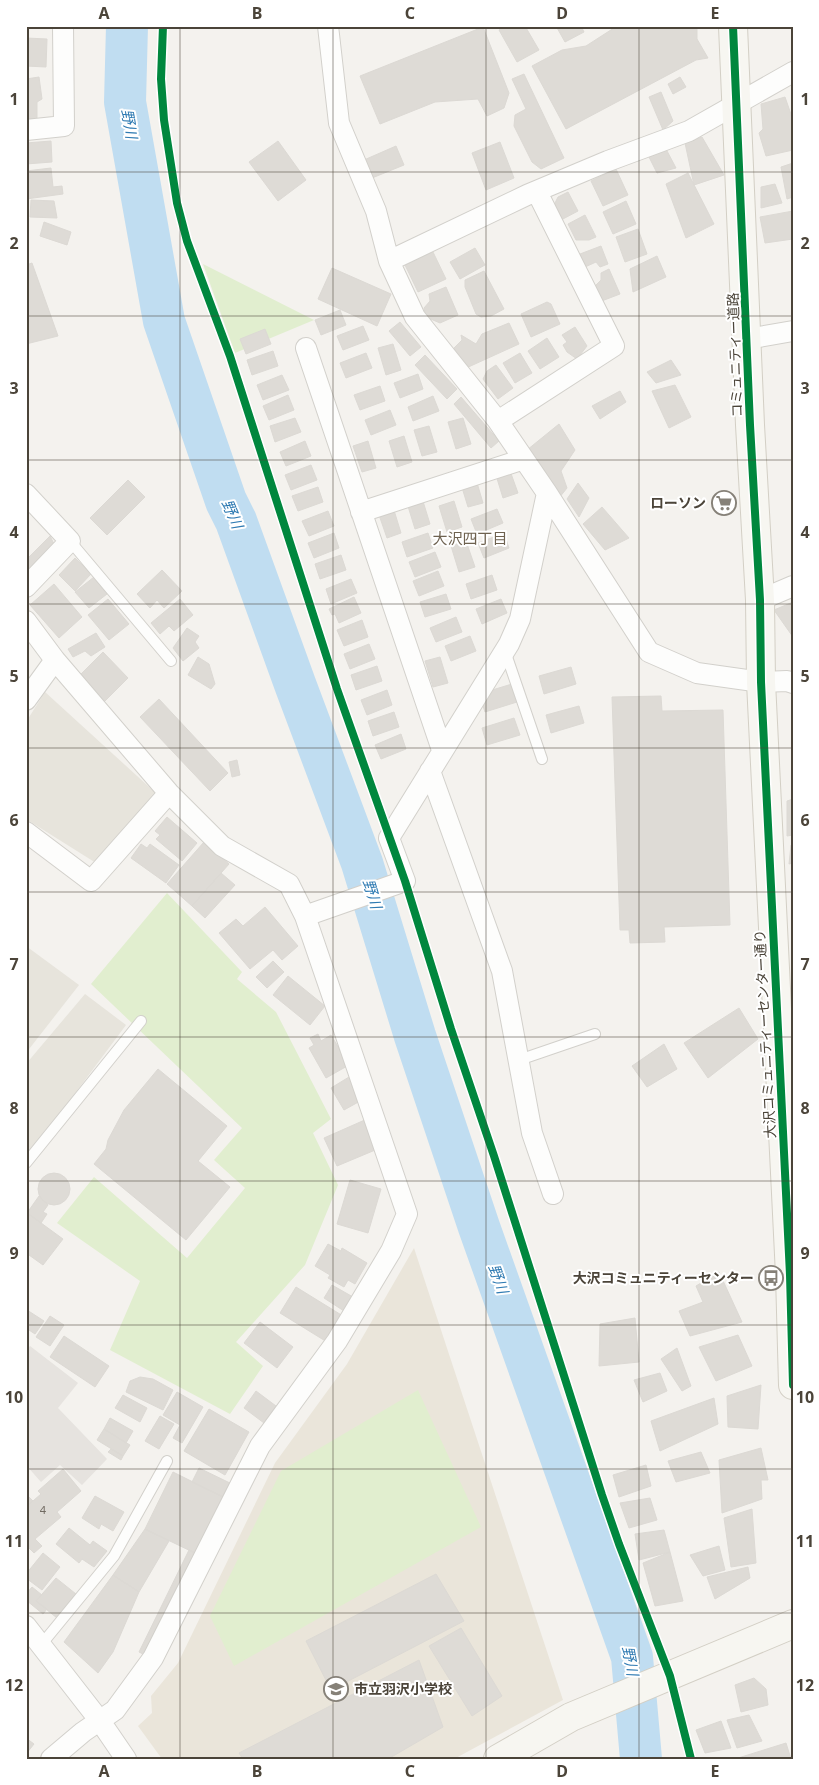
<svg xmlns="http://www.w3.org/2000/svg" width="819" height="1785" font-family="'Noto Sans','Noto Sans JP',sans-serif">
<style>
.residential{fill:#e7e4dc}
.education{fill:#eae5da}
.green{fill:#e1eecf}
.parking{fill:#e6e3df}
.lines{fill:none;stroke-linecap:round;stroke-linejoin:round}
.river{stroke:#c0ddf1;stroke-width:42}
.building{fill:#dedbd6;stroke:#dcd9d4}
.lane-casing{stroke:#d2d0cb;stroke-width:12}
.street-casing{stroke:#d2d0cb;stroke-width:22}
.secondary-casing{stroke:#d3cfc5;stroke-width:30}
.lane{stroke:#fdfdfc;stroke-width:10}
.street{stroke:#fdfdfc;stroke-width:20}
.secondary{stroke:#f7f6f1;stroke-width:28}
.cycleway-casing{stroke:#fff;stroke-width:11}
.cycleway{stroke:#00873e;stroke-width:8}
.grid{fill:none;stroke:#4b4439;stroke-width:1;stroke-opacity:0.55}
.labels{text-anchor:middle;stroke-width:4;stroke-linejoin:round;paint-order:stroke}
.number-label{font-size:11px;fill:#706a61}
.street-label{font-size:14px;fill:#4b4439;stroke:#fff}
.poi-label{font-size:14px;font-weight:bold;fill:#4b4439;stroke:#fff;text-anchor:end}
.water-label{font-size:15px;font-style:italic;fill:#2e7ab2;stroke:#fff}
.neighbourhood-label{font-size:15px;fill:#6e6250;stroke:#fff}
.neatline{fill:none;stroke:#4b4439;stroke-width:2}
.grid-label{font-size:16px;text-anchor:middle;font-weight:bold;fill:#4b4439}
</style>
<rect width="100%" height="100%" fill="#f4f2ee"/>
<!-- residential -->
<path class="residential" d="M45,692L159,796L104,868L26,819V722Z
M26,946L79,985L26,1053Z
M85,994L126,1025L26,1159V1064Z"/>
<!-- education -->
<path class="education" d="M414,1248L563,1700L454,1759H162L138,1726L152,1713L151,1696L178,1663L275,1463L347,1364Z"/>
<!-- green -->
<path class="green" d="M203,264L314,320L235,353Z
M167,893L242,972L237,979L276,1012L331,1119L313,1133L338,1185L305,1265L236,1342L263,1366L230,1414L110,1350L140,1281L57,1223L94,1177L187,1258L245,1188L214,1160L242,1128L91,984Z
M418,1390L481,1527L234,1666L210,1616L281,1471Z"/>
<!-- parking -->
<path class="parking" d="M30,1346L78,1383L58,1408L107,1459L82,1485L60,1465L41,1482L26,1465V1351Z"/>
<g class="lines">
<!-- river -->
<path class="river" d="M127,26L125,102L164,321L226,501L236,521L295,684L362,863L415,1036L479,1227L632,1657L641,1759"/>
</g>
<!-- building -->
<path class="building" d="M506,26H525L539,50L517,62L499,30Z
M556,26H581L584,32L565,42Z
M617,26H697V39L708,58L696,60L566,129L532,66L562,50L586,46Z
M483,27L509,93L504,108L487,116L478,99L435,102L380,124L360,76Z
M26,38L47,39L46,67L26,66Z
M524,74L564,158L541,169L532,162L514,126L515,115L526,109L512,79Z
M39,77L42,99L37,102V120L28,121L26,79Z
M680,77L686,87L673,94L668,84Z
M661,92L673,121L663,130L649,97Z
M785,97L793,120V150L766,156L759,133L763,129L761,104Z
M702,137L724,175L694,185L685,143Z
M51,141L52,162L26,164V143Z
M278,141L306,180L278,201L249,162Z
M500,142L514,178L486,190L472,153Z
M396,146L404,165L372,178L364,160Z
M666,149L676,168L657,173L649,157Z
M793,163V197L787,199L781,167Z
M51,168L53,187L62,186L63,194L26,199V171Z
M616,169L628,195L603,206L591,181Z
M688,173L714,224L686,238L666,184Z
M775,184L782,203L761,208V187Z
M568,192L578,211L561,220L554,205L558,197Z
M31,200L54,201L57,218L30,217Z
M626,201L636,224L613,234L603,212Z
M793,211V239L765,243L760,217Z
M585,215L596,237L589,240H576L568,224Z
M44,222L71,232L67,245L40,236Z
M638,229L647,254L625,262L616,237Z
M601,246L608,264L600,267L596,262L585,267L580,254Z
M475,248L485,265L460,279L450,262Z
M433,252L446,279L418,292L405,265Z
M657,256L666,277L633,292L630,269Z
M32,263L58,336L26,344V265Z
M332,268L391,294L377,326L318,299Z
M609,269L620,294L599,302L595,297L596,285L601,280V273Z
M484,271L504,309L491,316L481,317L476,314L465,287V280Z
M446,287L458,315L440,323L426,317L424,308L430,301L429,294Z
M547,302L551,304L560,324L531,337L521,314Z
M340,310L346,325L321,335L315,320Z
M400,322L421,347L410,356L389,331Z
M509,323L519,344L464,369L454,348L462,340L461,335L476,344L482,334Z
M363,326L369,340L343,350L337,336Z
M575,327L587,346L577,359L567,352L563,345L567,342L562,335Z
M265,329L271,344L246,354L240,339Z
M547,338L559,357L540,369L528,351Z
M393,344L401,370L386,375L378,348Z
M273,351L278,366L252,375L247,360Z
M366,353L372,368L346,378L340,363Z
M520,353L532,373L515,383L503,363Z
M425,355L457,389L447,399L415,365Z
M671,360L681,375L656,383L647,372Z
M496,365L513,388L498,399L483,379L487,371Z
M418,374L423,389L400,398L394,383Z
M282,375L289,390L263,400L257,385Z
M675,385L691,417L669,428L652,391Z
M380,386L385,401L360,410L354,395Z
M620,391L626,402L600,419L592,406Z
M288,395L294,410L269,420L263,406Z
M433,396L439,411L413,421L408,407Z
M461,397L499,441L491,448L454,404Z
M390,410L396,425L371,435L365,420Z
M295,418L301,432L275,442L270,426Z
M463,418L471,444L456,449L448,422Z
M559,424L575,450L561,471L567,488L559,498L527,450Z
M429,426L437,452L422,456L414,430Z
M404,436L412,462L397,467L389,441Z
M305,441L311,456L286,466L280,452Z
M368,441L376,468L362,472L353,446Z
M311,465L317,480L291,490L285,475Z
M509,468L518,493L503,498L495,472Z
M475,476L483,503L468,507L460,481Z
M128,480L145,497L107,535L90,518Z
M578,483L589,498L579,517L567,499Z
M318,487L323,502L298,511L292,496Z
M422,498L430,524L415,529L407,503Z
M454,501L462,527L447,532L439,506Z
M393,507L401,533L387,538L378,512Z
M602,507L629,538L605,550L583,524Z
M497,509L503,523L477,534L471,519Z
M328,511L334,526L309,536L302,521Z
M334,533L339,548L314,558L308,543Z
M428,533L433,548L407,557L402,542Z
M504,533L509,548L484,558L478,543Z
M50,536L55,546L26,575V560Z
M466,541L475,567L459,572L451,546Z
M435,552L441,567L415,577L409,562Z
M341,555L346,570L320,579L315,564Z
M75,558L91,574L75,591L59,575Z
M162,570L182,591L164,608L157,600L150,608L137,594Z
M438,571L444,586L419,596L413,581Z
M492,575L497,590L471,599L466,584Z
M94,577L107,594L89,608L75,592Z
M351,579L357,593L331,604L326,589Z
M54,584L82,617L59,638L30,605Z
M446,594L451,609L425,617L420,602Z
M354,597L361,613L339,623L335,614L332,615L329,609Z
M108,599L129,624L109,640L88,615Z
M180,599L193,615L174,631L169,626L160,634L151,623Z
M501,599L507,613L482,624L476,609Z
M793,602V637L774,610Z
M456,617L462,632L436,642L430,628Z
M362,620L368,637L344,646L337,630Z
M187,628L199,636L195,642L199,648L183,661L173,648Z
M96,633L105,647L91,656L85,651L73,657L68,649Z
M470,636L476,651L451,661L445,646Z
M369,644L375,659L350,669L344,654Z
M103,652L128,678L104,702L79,676Z
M198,657L209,664L215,684L211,689L188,675Z
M440,657L448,683L433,687L425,661Z
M377,666L382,681L356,690L351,675Z
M571,667L576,684L544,694L539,676Z
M512,684L517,702L485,712L479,694Z
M387,690L392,705L367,715L361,700Z
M661,696L662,711L723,710L730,925L664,927L665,942L630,943L629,930H620L612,697Z
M159,699L228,773L210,791L140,717Z
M579,706L584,723L551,733L546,715Z
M394,712L399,727L373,736L368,721Z
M514,718L520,735L487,745L482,728Z
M401,734L406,749L381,759L375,745Z
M237,760L240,775L232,777L229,762Z
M793,799V835L787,836V801Z
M167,817L197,843L182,861L156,839L160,835L155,831Z
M204,842L229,864L192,906L167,884Z
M141,844L147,848L150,844L179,865L166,883L131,858Z
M791,845H793V863L789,864Z
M221,873L235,885L205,918L192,906Z
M265,907L298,946L282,960L273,950L250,969L219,933L236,919L243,926Z
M273,961L284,972L267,988L256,977Z
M288,976L325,1006L310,1025L273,995Z
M739,1008L758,1039L708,1078L684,1043Z
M318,1034L321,1041L331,1035L349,1065L326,1078L309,1048L314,1045L310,1038Z
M664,1044L677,1069L647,1087L632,1066Z
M158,1069L227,1126L198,1161L230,1187L186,1240L94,1164L106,1149L108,1140L124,1110Z
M349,1077L362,1100L344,1110L331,1088Z
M367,1119L380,1148L337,1166L324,1138Z
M38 1189a16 16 0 1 1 32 0a16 16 0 1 1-32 0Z
M350,1180L381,1189L368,1233L337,1224Z
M39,1196L48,1205L43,1212L47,1214L41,1223L27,1213Z
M26,1212L63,1239L43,1265L29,1255L26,1259Z
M328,1244L341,1251L342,1248L367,1263L355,1284L348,1280L344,1287L328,1278L330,1275L315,1266Z
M719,1272L742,1322L690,1336L679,1311L703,1302L696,1286Z
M332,1285L353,1297L344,1311L324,1298Z
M296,1287L343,1316L327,1342L280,1313Z
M27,1310L44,1321L35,1334L26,1328Z
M50,1316L64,1325L50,1346L36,1337Z
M635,1318L639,1362L599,1366L600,1324Z
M260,1322L293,1347L277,1368L244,1343Z
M738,1335L752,1366L716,1381L699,1347Z
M64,1336L109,1366L95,1387L50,1357Z
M677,1348L691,1386L682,1391L661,1359Z
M660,1373L667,1391L643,1402L634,1380Z
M140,1377L153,1379L173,1390L163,1410L126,1392L130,1381Z
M761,1385L758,1429L728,1427L727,1396Z
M256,1391L276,1406L264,1423L244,1408Z
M177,1392L203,1407L182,1443L173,1438L180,1425L163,1415Z
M123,1395L147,1408L140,1422L115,1408Z
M714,1398L718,1424L660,1451L651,1421Z
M209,1409L249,1432L225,1475L184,1451Z
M160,1416L174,1424L159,1449L145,1441Z
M110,1418L133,1431L126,1443L104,1429Z
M104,1429L130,1445L123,1456L97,1440Z
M761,1448L768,1480H761L762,1499L722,1513L719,1460Z
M111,1449L123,1456L121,1460L108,1452Z
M701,1452L710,1473L676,1482L668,1461Z
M646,1465L651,1486L619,1497L613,1475Z
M199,1468L234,1485L227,1499L192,1482Z
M63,1469L81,1491L57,1512L61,1517L35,1539L42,1546L34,1553L26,1545V1507L41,1494L38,1491Z
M173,1472L227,1499L199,1555L145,1529Z
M26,1494L33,1501L26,1507Z
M95,1496L124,1512L113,1531L101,1524L99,1529L82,1518Z
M650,1498L657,1520L629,1528L620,1503Z
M752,1509L756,1563L731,1567L724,1518Z
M69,1528L90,1545L93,1541L107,1551L94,1567L82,1559L79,1563L56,1544Z
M145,1529L169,1541L139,1592L113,1575Z
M664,1530L670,1552L639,1560L635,1534Z
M719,1546L725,1570L703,1576L690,1555Z
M189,1550L199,1555L149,1657L139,1652Z
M670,1552L683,1601L655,1606L643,1563Z
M43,1553L60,1567L42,1590L26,1578V1574Z
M748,1567L750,1578L715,1599L707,1577Z
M436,1574L464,1621L331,1690L306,1641Z
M113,1575L139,1592L113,1652L98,1673L64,1642Z
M56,1578L76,1594L57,1618L36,1601Z
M32,1587L42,1595L36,1601L47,1609L43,1614L26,1600V1594Z
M461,1628L502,1696L472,1716L429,1646Z
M419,1660L443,1727L388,1759H243L239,1753Z
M754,1678L766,1689L768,1705L741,1712L735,1685Z
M749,1715L762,1741L737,1748L727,1720Z
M721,1721L731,1748L705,1753L696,1730Z
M26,1738L34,1744L26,1754Z
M786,1743L791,1759H735Z"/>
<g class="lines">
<defs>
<path id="lane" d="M70,541L171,661
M505,651L542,759
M519,1060L595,1034
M26,1163L141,1021
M41,1645L114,1556L167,1461"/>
<path id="street" d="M328,26L339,123L376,211L389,261L415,317L498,421L547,493L649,652L697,673L761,682L787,681L793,683
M26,130L64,126L63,26
M389,261L527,195L608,161L689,131L793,72
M747,339L793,331
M306,348L442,750
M498,421L614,346L537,192
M26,494L70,541L26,587
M361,512L524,459
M760,600L793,586
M26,621L55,660L169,793L222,846L289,884L305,916L405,881L389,838L509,644L520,619L547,493
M26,700L55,660
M430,771L502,971L532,1133L553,1194
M26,832L91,881L169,793
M26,1626L100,1721L126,1759
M51,1759L83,1732L115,1710L153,1658L260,1446L337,1341L391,1251L407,1214L305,916"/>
<path id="secondary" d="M733,26L750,425L760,600L761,682L790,1275L793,1385
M498,1759L571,1717L793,1624"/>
</defs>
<!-- lane casing -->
<use href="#lane" class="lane-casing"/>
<!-- street casing -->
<use href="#street" class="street-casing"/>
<!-- secondary casing -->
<use href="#secondary" class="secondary-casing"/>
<!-- lane -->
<use href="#lane" class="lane"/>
<!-- street -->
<use href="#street" class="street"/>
<!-- secondary -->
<use href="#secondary" class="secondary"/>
<defs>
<path id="cycleway" d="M163,26L161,79L164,120L177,203L187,241L230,356L337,689L405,881L451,1029L494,1156L602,1495L619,1544L670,1676L691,1759
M733,26L750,425L760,600L761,682L790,1275L793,1385"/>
</defs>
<!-- cycleway casing -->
<use href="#cycleway" class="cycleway-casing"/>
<!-- cycleway -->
<use href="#cycleway" class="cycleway"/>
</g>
<!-- grid -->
<path class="grid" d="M180,26V1759M333,26V1759M486,26V1759M639,26V1759M26,172H793M26,316H793M26,460H793M26,604H793M26,748H793M26,892H793M26,1037H793M26,1181H793M26,1325H793M26,1469H793M26,1613H793"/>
<!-- icons -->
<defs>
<symbol id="supermarket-ring" viewBox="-11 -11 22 22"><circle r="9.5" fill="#fff" stroke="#868178" stroke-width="1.5"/><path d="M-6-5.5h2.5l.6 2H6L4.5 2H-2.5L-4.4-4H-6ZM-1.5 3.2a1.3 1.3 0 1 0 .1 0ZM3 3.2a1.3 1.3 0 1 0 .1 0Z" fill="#868178"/></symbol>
<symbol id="bus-ring" viewBox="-11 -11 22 22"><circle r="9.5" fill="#fff" stroke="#868178" stroke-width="1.5"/><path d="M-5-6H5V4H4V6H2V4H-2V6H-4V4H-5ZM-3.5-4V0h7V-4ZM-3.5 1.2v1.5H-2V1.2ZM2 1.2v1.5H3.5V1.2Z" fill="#868178"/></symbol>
<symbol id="school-ring" viewBox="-11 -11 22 22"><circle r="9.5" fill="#fff" stroke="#868178" stroke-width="1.5"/><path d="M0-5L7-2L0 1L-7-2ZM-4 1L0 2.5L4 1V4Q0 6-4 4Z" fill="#868178"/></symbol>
</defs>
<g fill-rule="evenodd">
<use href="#supermarket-ring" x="710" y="489" width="28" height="28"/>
<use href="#bus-ring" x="757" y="1264" width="28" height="28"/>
<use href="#school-ring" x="322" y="1675" width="28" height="28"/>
</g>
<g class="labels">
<!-- number labels -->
<g class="number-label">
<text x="43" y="1514">4</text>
</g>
<!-- street labels -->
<g class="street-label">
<text transform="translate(735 355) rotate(-92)" y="5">コミュニティー道路</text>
<text transform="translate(765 1034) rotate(-93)" y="5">大沢コミュニティーセンター通り</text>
</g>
<!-- poi labels -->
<g class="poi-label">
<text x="706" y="508">ローソン</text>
<text x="754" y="1283">大沢コミュニティーセンター</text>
<text x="354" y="1694" text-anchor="start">市立羽沢小学校</text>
</g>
<!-- water labels -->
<g class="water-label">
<text transform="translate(129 124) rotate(80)" y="5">野川</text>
<text transform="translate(232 514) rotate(67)" y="5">野川</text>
<text transform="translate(372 894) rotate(73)" y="5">野川</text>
<text transform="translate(498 1279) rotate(70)" y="5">野川</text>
<text transform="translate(630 1661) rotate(79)" y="5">野川</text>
</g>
<!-- neighbourhood labels -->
<g class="neighbourhood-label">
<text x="470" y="544">大沢四丁目</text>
</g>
</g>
<!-- border -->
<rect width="819" height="1785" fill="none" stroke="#ffffff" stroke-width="55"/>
<rect x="28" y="28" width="764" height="1730" class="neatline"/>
<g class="grid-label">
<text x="104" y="19">A</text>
<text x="257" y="19">B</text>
<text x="410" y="19">C</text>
<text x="562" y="19">D</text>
<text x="715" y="19">E</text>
<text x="14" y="105">1</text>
<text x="805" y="105">1</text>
<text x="14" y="249">2</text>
<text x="805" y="249">2</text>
<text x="14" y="394">3</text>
<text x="805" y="394">3</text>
<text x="14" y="538">4</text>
<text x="805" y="538">4</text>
<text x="14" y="682">5</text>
<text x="805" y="682">5</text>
<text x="14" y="826">6</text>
<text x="805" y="826">6</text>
<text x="14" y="970">7</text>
<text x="805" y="970">7</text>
<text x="14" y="1114">8</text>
<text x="805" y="1114">8</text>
<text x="14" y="1259">9</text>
<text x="805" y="1259">9</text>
<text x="14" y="1403">10</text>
<text x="805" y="1403">10</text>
<text x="14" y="1547">11</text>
<text x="805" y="1547">11</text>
<text x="14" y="1691">12</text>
<text x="805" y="1691">12</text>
<text x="104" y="1777">A</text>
<text x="257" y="1777">B</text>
<text x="410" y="1777">C</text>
<text x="562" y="1777">D</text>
<text x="715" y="1777">E</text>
</g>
</svg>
